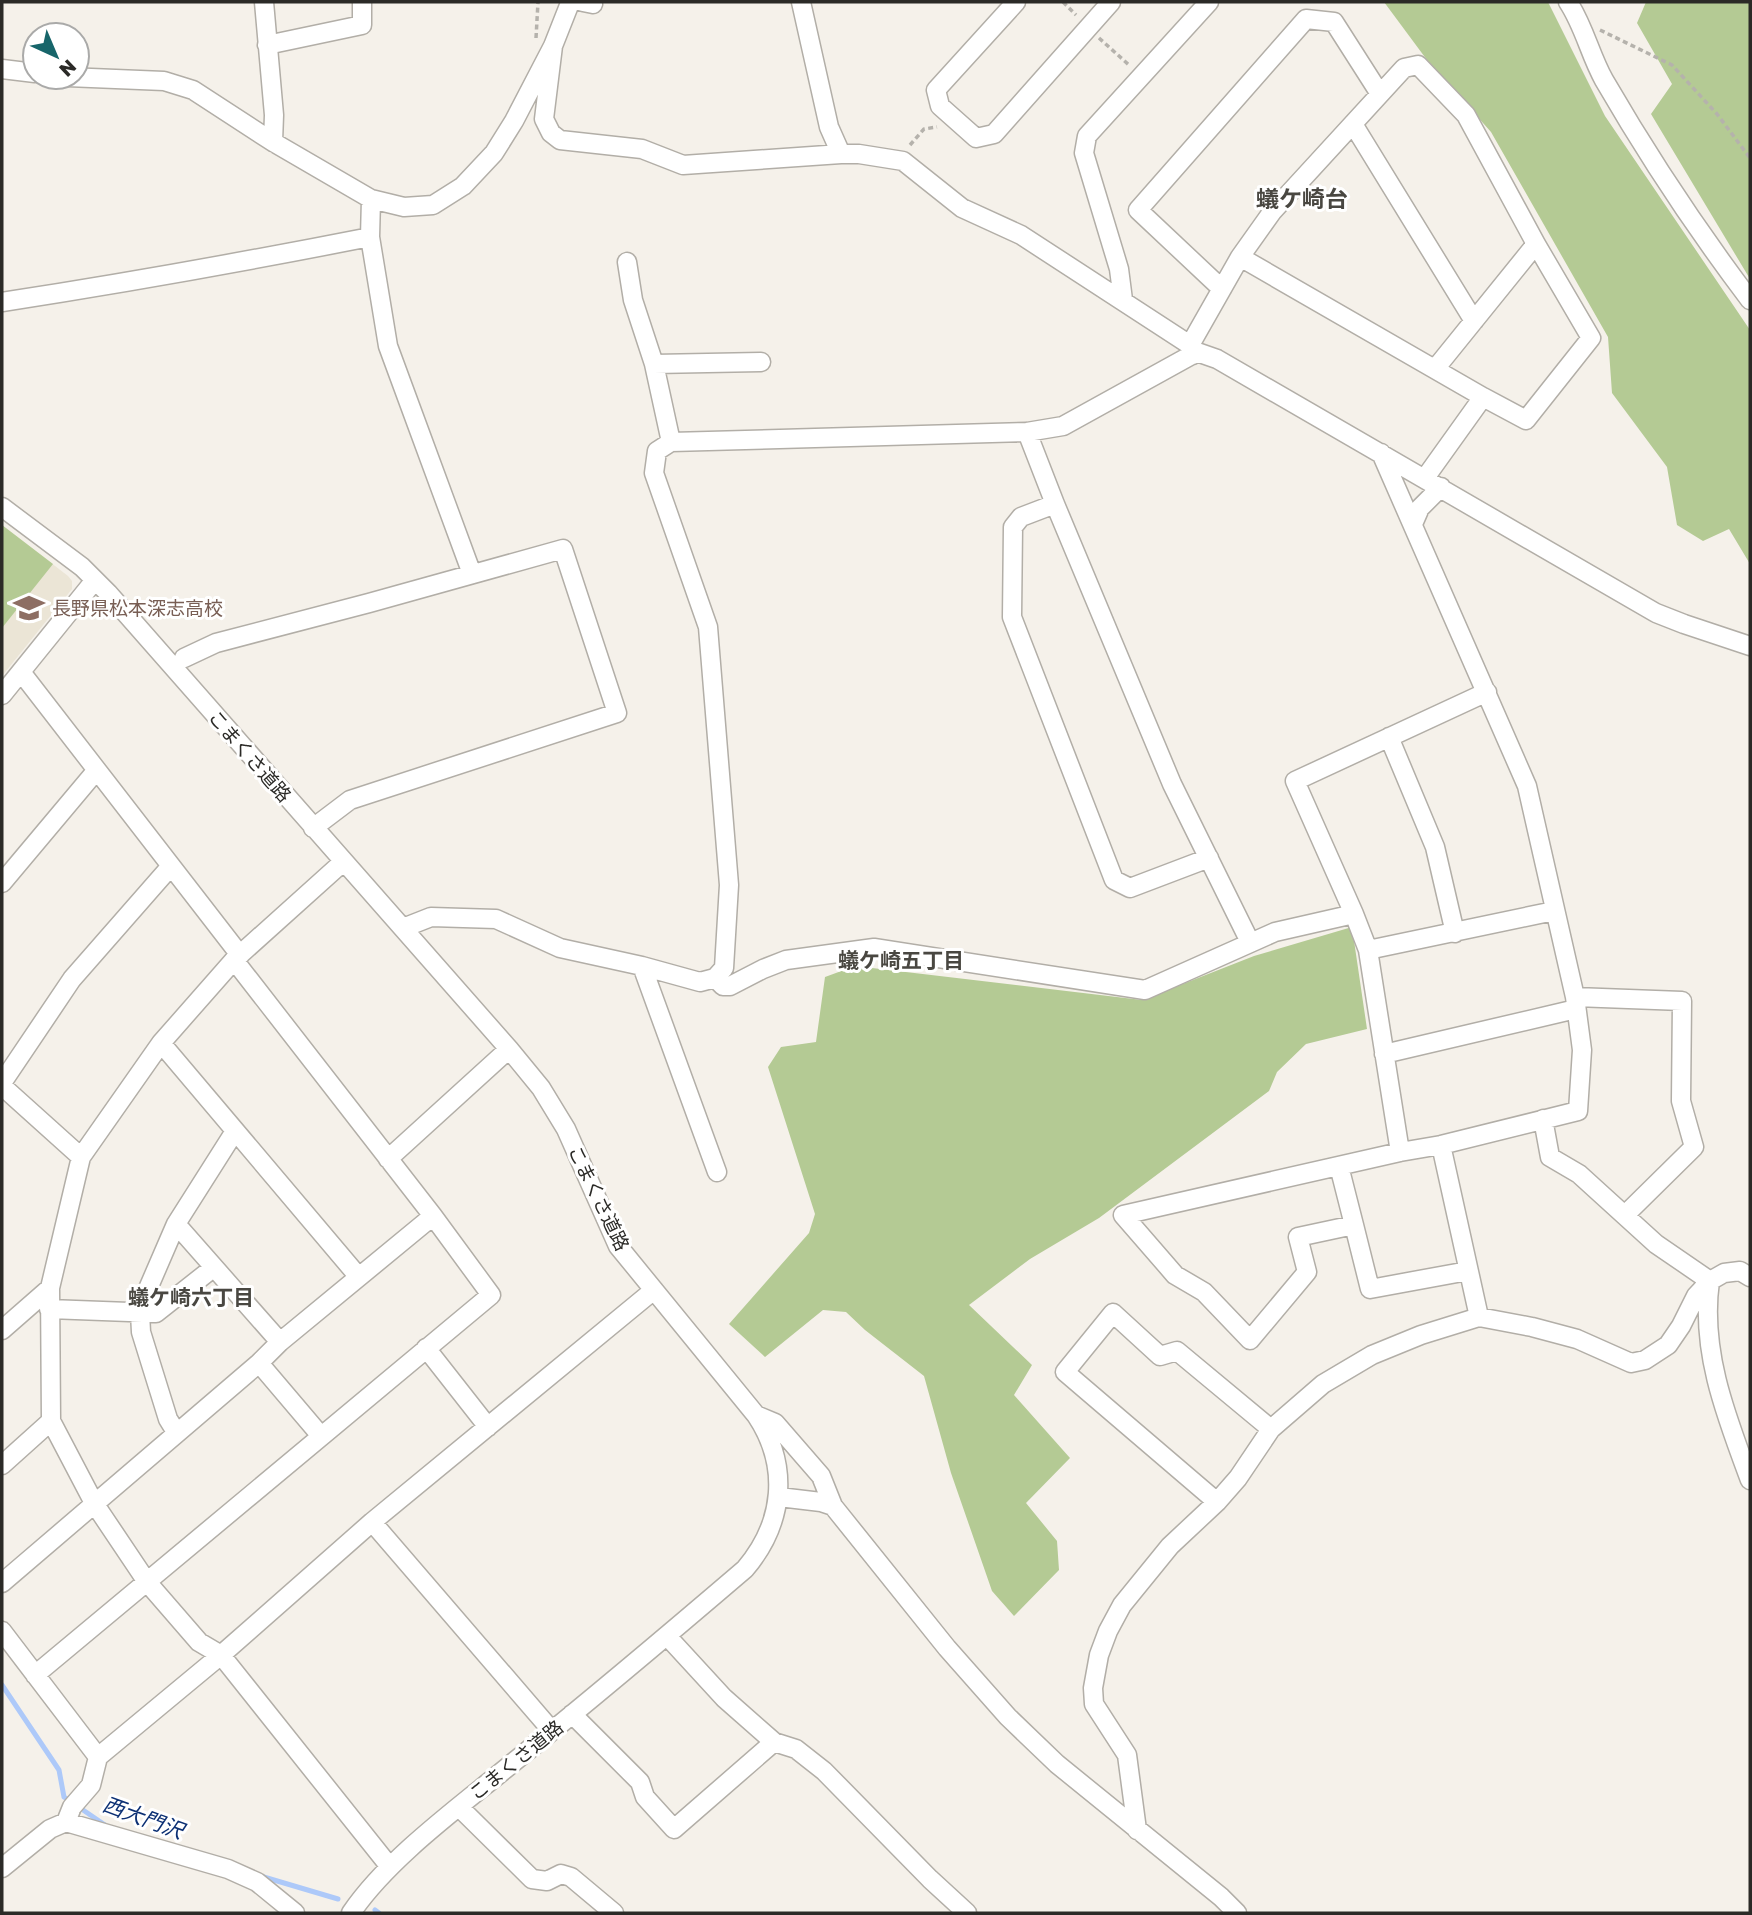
<svg xmlns="http://www.w3.org/2000/svg" width="1752" height="1915" font-family="'Golos Text','Noto Sans JP',sans-serif">
<style>
.built{fill:#ebe5d6}
.green{fill:#b4ca94}
.lines{fill:none;stroke-linecap:round;stroke-linejoin:round}
.stream{stroke:#adc9f9;stroke-width:5}
.minor-casing{stroke:#b2aea7;stroke-width:21}
.path{stroke:#b5b2ac;stroke-width:3.5;stroke-dasharray:5 3.5;stroke-linecap:butt}
.minor{stroke:#fff;stroke-width:18}
.labels{text-anchor:middle;stroke-width:6;stroke-linejoin:round;paint-order:stroke}
.education-label{font-size:19px;fill:#785e54;stroke:#fff;text-anchor:start}
.street-label{font-size:19px;fill:#2b2a27;stroke:#fff}
.neighbourhood-label{font-size:21px;font-weight:bold;fill:#494741;stroke:#fff}
.water-label{font-size:21px;font-style:italic;fill:#0c3074;stroke:#fff}
.quarter-label{font-size:23px;font-weight:bold;fill:#494741;stroke:#fff}
</style>
<rect width="100%" height="100%" fill="#f5f1ea"/>
<!-- built -->
<path class="built" d="M2,525L68,576L72,581V589L2,676Z"/>
<!-- green -->
<path class="green" d="M1384,2H1548L1605,116L1750,330V564L1729,529L1703,541L1677,525L1667,467L1612,393L1608,337L1491,132L1427,60Z
M1646,2H1750V279L1651,114L1672,84L1637,23Z
M2,525L53,564L2,628Z
M1352,927L1367,1029L1306,1044L1277,1072L1269,1091L1099,1218L1030,1259L969,1305L1032,1365L1014,1395L1070,1458L1026,1503L1057,1541L1059,1570L1014,1616L992,1591L951,1473L924,1376L865,1330L846,1312L823,1310L765,1357L729,1324L809,1233L815,1214L768,1067L781,1047L816,1042L825,977L855,966L1142,1000L1254,956Z"/>
<g class="lines">
<!-- stream -->
<path class="stream" d="M2,1685L59,1770L64,1797L105,1825
M257,1875L338,1899
M375,1910L379,1913"/>
<defs>
<path id="minor" d="M264,2L274,115L273,142
M583,2L593,4
M801,2L829,127L841,154
M1016,2L936,90L940,106L976,138L994,134L1111,2
M1568,2C1584,26 1590,55 1604,80C1648,156 1697,230 1750,300
M267,45L362,25V2
M553,46L544,119L551,133L560,140L642,149L683,165L841,154H859L903,161L962,208L1021,235L1190,345L1193,355
M2,69L35,73
M67,77L164,81L193,90L273,142L371,199L404,207L433,205L463,186L494,153L514,121L553,46L570,3L573,2
M1353,124L1474,321
M371,199L370,237L388,346L472,574
M1240,257L1483,397L1425,478
M627,262L633,300L654,364L671,442
M1222,289L1138,210L1306,19L1334,22L1380,94
M1123,300L1119,269L1084,153L1087,136L1209,2
M2,302C125,283 248,261 370,237
M1190,345L1240,257L1272,212L1404,68L1418,65L1466,115L1536,244L1591,338L1526,420L1483,397
M654,364L761,362
M1435,369L1536,244
M1027,432L1055,504L1172,784L1250,942
M1381,453L1527,786L1575,997L1582,1050L1578,1111L1441,1145L1400,1152L1123,1215L1175,1275L1204,1292L1250,1340L1307,1272L1298,1237L1354,1225L1370,1289L1468,1271
M1055,504L1021,517L1013,527L1012,617L1114,880L1130,888L1209,858
M2,507L82,567L108,593L509,1049L541,1088L566,1129L618,1246L756,1415C790,1466 784,1523 745,1569C669,1634 593,1698 515,1761C462,1805 389,1857 351,1913
M1413,524L1420,508L1441,487
M184,658L216,643L369,603L563,549L617,713L350,800L313,828
M21,672L240,955
M2,695L95,580
M1389,737L1435,847L1455,933
M343,862L234,960L161,1043L81,1157L50,1288L51,1421L94,1503L147,1582L199,1642L221,1655L390,1867
M2,883L96,771
M403,928L431,917L496,919L560,948L642,966L700,982L715,978L724,968L729,885L708,627L654,473L657,451L671,442L1027,432L1063,426L1197,352L1217,359L1656,613L1684,624L1750,646
M1368,950L1554,911
M642,966L717,1172
M715,978L723,986H730L763,969L786,960L874,948L1145,990L1275,932L1354,914
M1575,997L1682,1001L1681,1101L1694,1147L1625,1215
M161,1043L358,1276
M1384,1054L1576,1009
M2,1083L72,979L171,866
M2,1086L81,1157
M1543,1119L1550,1157L1579,1174L1656,1244L1710,1281
M1441,1145L1479,1317
M1400,1152L1368,950L1354,914L1295,781L1487,692
M388,1159L509,1049
M1339,1166L1354,1225
M176,1224L280,1342
M1710,1281C1700,1350 1726,1416 1750,1480
M49,1309L156,1313L213,1268
M2,1330L50,1288
M426,1348L488,1427
M259,1363L321,1436
M756,1415L775,1423L821,1476L833,1506L947,1648L1008,1717L1057,1764L1221,1897L1237,1913
M176,1432L168,1419L141,1332L140,1313L144,1298L176,1224L235,1131
M2,1465L51,1421
M779,1497L821,1502L833,1506
M1217,1502L1065,1372L1113,1313L1160,1356L1177,1351L1271,1429
M372,1522L552,1731
M2,1583L259,1363L280,1342L433,1216
M2,1631L98,1757
M667,1636L724,1698L774,1742L796,1749L824,1771L930,1879L967,1913
M35,1675L491,1295L433,1216L234,960
M572,1714L640,1782L645,1797L674,1829L774,1742
M459,1807L532,1879L547,1881L561,1874L571,1877L614,1913
M66,1822L228,1869L257,1882L295,1913
M1137,1830L1127,1755L1094,1704L1093,1688L1099,1655L1108,1631L1122,1605L1170,1546L1217,1502L1238,1478L1271,1429L1323,1384L1372,1355L1421,1335L1479,1317L1532,1327L1577,1339L1631,1363L1645,1360L1668,1345L1681,1326L1696,1296L1710,1281L1724,1273L1740,1271L1750,1277
M2,1868L50,1829L66,1822L72,1807L91,1785L98,1757L221,1655L372,1522L654,1290"/>
</defs>
<!-- minor casing -->
<use href="#minor" class="minor-casing"/>
<!-- path -->
<path class="path" d="M1063,2L1076,15
M1600,30L1672,65L1717,114L1750,158
M536,38L538,2
M1099,38L1129,65
M910,145L924,129L937,127"/>
<!-- minor -->
<use href="#minor" class="minor"/>
</g>
<!-- icons -->
<defs>
<symbol id="school-bare" viewBox="-9 -9 18 18"><path d="M0-5L7-2L0 1L-7-2ZM-4 1L0 2.5L4 1V4Q0 6-4 4Z" fill="#8d6e63" stroke="#fff" stroke-width="2.5" paint-order="stroke"/></symbol>
</defs>
<g fill-rule="evenodd">
<use href="#school-bare" x="7" y="586" width="44" height="44"/>
</g>
<g class="labels">
<!-- education labels -->
<g class="education-label">
<text x="52" y="615">長野県松本深志高校</text>
</g>
<!-- street labels -->
<g class="street-label">
<text transform="translate(250 756) rotate(49)" y="7">こまくさ道路</text>
<text transform="translate(599 1198) rotate(64)" y="7">こまくさ道路</text>
<text transform="translate(516 1760) rotate(-39)" y="7">こまくさ道路</text>
</g>
<!-- neighbourhood labels -->
<g class="neighbourhood-label">
<text x="901" y="968">蟻ケ崎五丁目</text>
<text x="191" y="1305">蟻ケ崎六丁目</text>
</g>
<!-- water labels -->
<g class="water-label">
<text transform="translate(143 1818) rotate(20)" y="7">西大門沢</text>
</g>
<!-- quarter labels -->
<g class="quarter-label">
<text x="1302" y="207">蟻ケ崎台</text>
</g>
</g>
<!-- border -->
<rect width="1752" height="1915" fill="none" stroke="#2b2a27" stroke-width="7"/>
<!-- north arrow -->
<g transform="translate(56 56) rotate(136)"><circle r="33" fill="#ffffff" stroke="#aaaaa9" stroke-width="2"/>
<path d="M0-5L12 26L0 18L-12 26Z" fill="#17656a"/>
<text y="-10" font-size="19" font-weight="bold" text-anchor="middle" fill="#2b2a27">N</text>
</g>
</svg>
